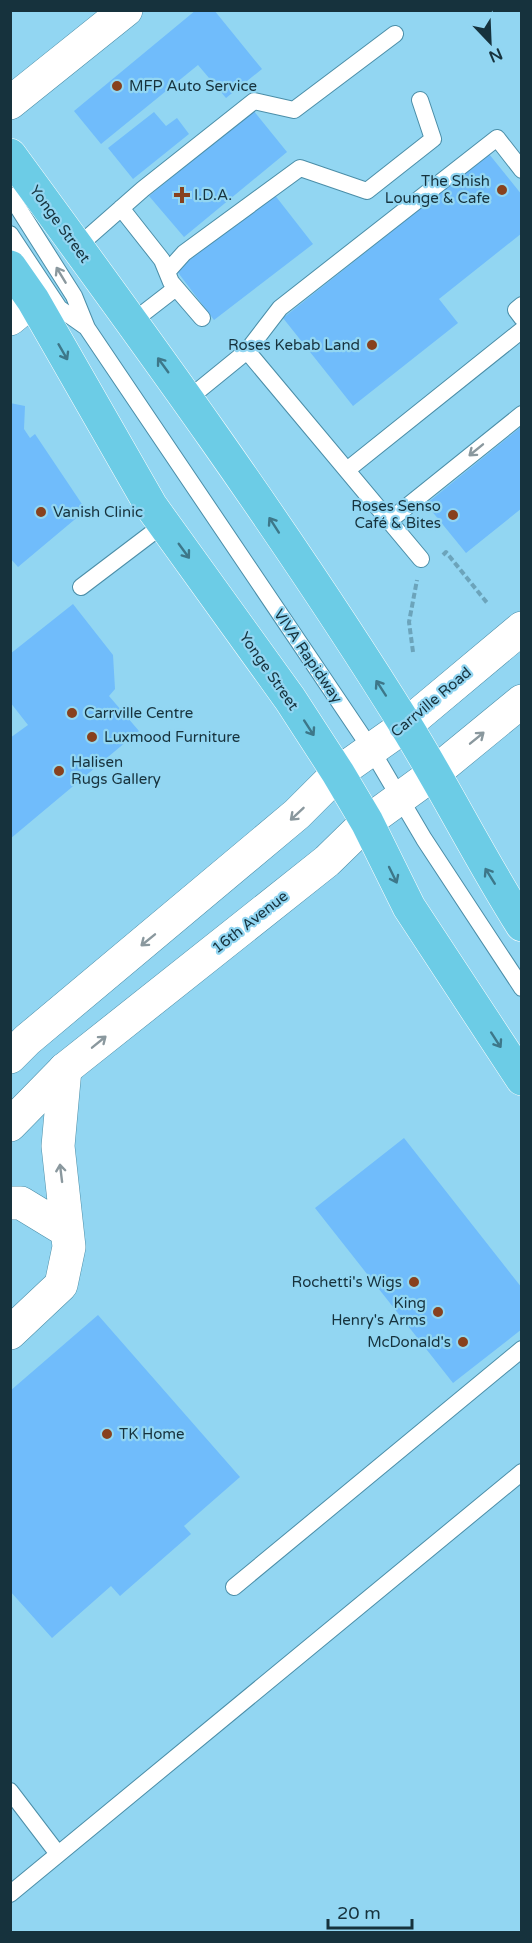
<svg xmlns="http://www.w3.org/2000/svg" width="532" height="1943" font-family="'Varela Round',sans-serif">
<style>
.building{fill:#70bcfb}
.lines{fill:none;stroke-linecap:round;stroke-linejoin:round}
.service-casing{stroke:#4b8ea8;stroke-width:18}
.minor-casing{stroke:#4b8ea8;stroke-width:34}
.secondary-casing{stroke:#4b8ea8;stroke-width:34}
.primary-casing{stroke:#fff;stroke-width:34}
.path{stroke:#6ca4bb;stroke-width:4;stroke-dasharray:6 3;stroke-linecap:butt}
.service{stroke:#fff;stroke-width:16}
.minor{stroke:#fff;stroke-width:33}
.secondary{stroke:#fff;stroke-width:33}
.primary{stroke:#6ccce6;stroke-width:33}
.oneway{stroke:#8a989e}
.oneway2{stroke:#3d7789}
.poi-dot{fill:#88411d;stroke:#92d6f2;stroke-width:2}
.labels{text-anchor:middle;stroke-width:4.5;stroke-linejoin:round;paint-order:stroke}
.poi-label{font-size:15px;fill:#16323d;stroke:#92d6f2;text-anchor:start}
.street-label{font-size:15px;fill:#16323d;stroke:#92d6f2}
</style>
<rect width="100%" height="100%" fill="#92d6f2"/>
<!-- building -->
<path class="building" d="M196,10H214L262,69L226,98L198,65L101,144L74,111Z
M253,110L287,152L184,237L149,196Z
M154,112L166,126L177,118L189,134L133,179L108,148Z
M489,154L522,195V233L439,299L458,323L353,406L283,318Z
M274,194L313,244L214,320L176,270Z
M10,403L25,406L24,429L30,438L35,434L86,510L18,567L10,558Z
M522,426V508L466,553L426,504Z
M73,604L113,655L115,689L109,696L139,731L10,839V738L28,725L10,702V654Z
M404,1138L522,1288V1329L453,1383L315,1208Z
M98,1315L240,1477L184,1526L191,1534L120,1596L111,1586L52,1638L10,1591V1391Z"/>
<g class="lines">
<defs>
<path id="service" d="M10,195L74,296L87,328L371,749L424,839L522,988
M121,208L162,260L171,282L202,318
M10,234L59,308L86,327
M77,247L143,189L254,101L294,110L395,34
M167,272L184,253L300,168L367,191L433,139L420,100
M522,305L516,310L522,318
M132,322L176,288
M247,351L421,559
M188,399L247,351L280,308L497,138L522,170
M347,470L522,330
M389,521L522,414
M81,587L164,524
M234,1587L522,1349
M10,1791L58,1854
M10,1894L522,1472"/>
<path id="minor" d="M10,103L126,10
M10,319L33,300
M10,1203H21L67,1231
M10,1333L61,1285L69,1247L58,1146L65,1069"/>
<path id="secondary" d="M10,1057L27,1040L297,814L338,773L406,725L522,628
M10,1125L65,1069L327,861L367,822L433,774L522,701"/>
<path id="primary" d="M10,155C147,342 283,528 405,724C446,790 480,859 522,925
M10,267L33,300L151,506L290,699L338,773L367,822L409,907L522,1079"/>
</defs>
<!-- service casing -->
<use href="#service" class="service-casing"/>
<!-- minor casing -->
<use href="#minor" class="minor-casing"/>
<!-- secondary casing -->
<use href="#secondary" class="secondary-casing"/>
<!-- primary casing -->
<use href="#primary" class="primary-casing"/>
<!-- path -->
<path class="path" d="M443,555L446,552L488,604
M413,652L409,622L417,580"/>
<!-- service -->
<use href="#service" class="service"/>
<!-- minor -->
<use href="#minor" class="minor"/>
<!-- secondary -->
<use href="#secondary" class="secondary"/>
<!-- primary -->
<use href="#primary" class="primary"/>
</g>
<!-- one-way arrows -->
<defs><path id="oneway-shaft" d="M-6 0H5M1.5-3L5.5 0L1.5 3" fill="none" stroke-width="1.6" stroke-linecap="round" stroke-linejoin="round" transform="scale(1.5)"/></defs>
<g class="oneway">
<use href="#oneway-shaft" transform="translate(61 275) rotate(-121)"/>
<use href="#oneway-shaft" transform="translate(476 450) rotate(141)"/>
<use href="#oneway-shaft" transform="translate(477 738) rotate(-39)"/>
<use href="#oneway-shaft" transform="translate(297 814) rotate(137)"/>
<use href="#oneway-shaft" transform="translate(148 940) rotate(141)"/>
<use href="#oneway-shaft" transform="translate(99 1042) rotate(-39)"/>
<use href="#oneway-shaft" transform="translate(61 1173) rotate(-97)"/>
</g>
<g class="oneway2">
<use href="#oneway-shaft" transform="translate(63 352) rotate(60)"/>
<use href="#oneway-shaft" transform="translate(163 365) rotate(-126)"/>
<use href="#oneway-shaft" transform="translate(274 525) rotate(-123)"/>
<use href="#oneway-shaft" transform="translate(184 551) rotate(54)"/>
<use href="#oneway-shaft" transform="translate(381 688) rotate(-123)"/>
<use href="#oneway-shaft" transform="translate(309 728) rotate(57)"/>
<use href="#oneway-shaft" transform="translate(393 875) rotate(64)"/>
<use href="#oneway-shaft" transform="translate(490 876) rotate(-122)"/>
<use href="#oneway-shaft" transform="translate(496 1040) rotate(57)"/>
</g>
<!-- markers -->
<g class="poi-dot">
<circle cx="117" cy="86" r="6"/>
<circle cx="502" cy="190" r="6"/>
<path d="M179 186h6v6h6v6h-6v6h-6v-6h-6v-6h6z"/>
<circle cx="372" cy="345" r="6"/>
<circle cx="41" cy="512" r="6"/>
<circle cx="453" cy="515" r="6"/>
<circle cx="72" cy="713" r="6"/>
<circle cx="92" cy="737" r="6"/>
<circle cx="59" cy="771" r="6"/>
<circle cx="414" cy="1282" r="6"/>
<circle cx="438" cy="1312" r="6"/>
<circle cx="463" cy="1342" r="6"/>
<circle cx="107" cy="1434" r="6"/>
</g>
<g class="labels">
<!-- poi labels -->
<g class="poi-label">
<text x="129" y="91">MFP Auto Service</text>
<text x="490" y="186" text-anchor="end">The Shish<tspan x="490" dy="17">Lounge &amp; Cafe</tspan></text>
<text x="194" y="200">I.D.A.</text>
<text x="360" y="350" text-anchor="end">Roses Kebab Land</text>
<text x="441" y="511" text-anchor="end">Roses Senso<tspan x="441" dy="17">Café &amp; Bites</tspan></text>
<text x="53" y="517">Vanish Clinic</text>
<text x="84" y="718">Carrville Centre</text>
<text x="104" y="742">Luxmood Furniture</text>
<text x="71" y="767">Halisen<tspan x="71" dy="17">Rugs Gallery</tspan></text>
<text x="402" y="1287" text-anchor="end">Rochetti's Wigs</text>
<text x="426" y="1308" text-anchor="end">King<tspan x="426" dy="17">Henry's Arms</tspan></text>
<text x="451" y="1347" text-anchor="end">McDonald's</text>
<text x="119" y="1439">TK Home</text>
</g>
<!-- street labels -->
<g class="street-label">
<text transform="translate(60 224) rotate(54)" y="5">Yonge Street</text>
<text transform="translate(308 656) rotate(56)" y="5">VIVA Rapidway</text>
<text transform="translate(269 671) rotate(55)" y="5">Yonge Street</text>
<text transform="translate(431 702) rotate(-40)" y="5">Carrville Road</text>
<text transform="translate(250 922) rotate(-38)" y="5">16th Avenue</text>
</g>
</g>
<!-- border -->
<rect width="532" height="1943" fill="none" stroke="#16323d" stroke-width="24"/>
<!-- north arrow -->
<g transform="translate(490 42) rotate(157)" stroke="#92d6f2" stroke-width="4.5" paint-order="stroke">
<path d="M0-4.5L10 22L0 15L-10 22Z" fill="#16323d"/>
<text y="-9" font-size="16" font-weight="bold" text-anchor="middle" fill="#16323d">N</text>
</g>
<!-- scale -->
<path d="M328 1919v9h84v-9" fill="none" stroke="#16323d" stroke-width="3"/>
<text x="337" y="1919" font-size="18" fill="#16323d" stroke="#92d6f2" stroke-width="4.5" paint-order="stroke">20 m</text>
</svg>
